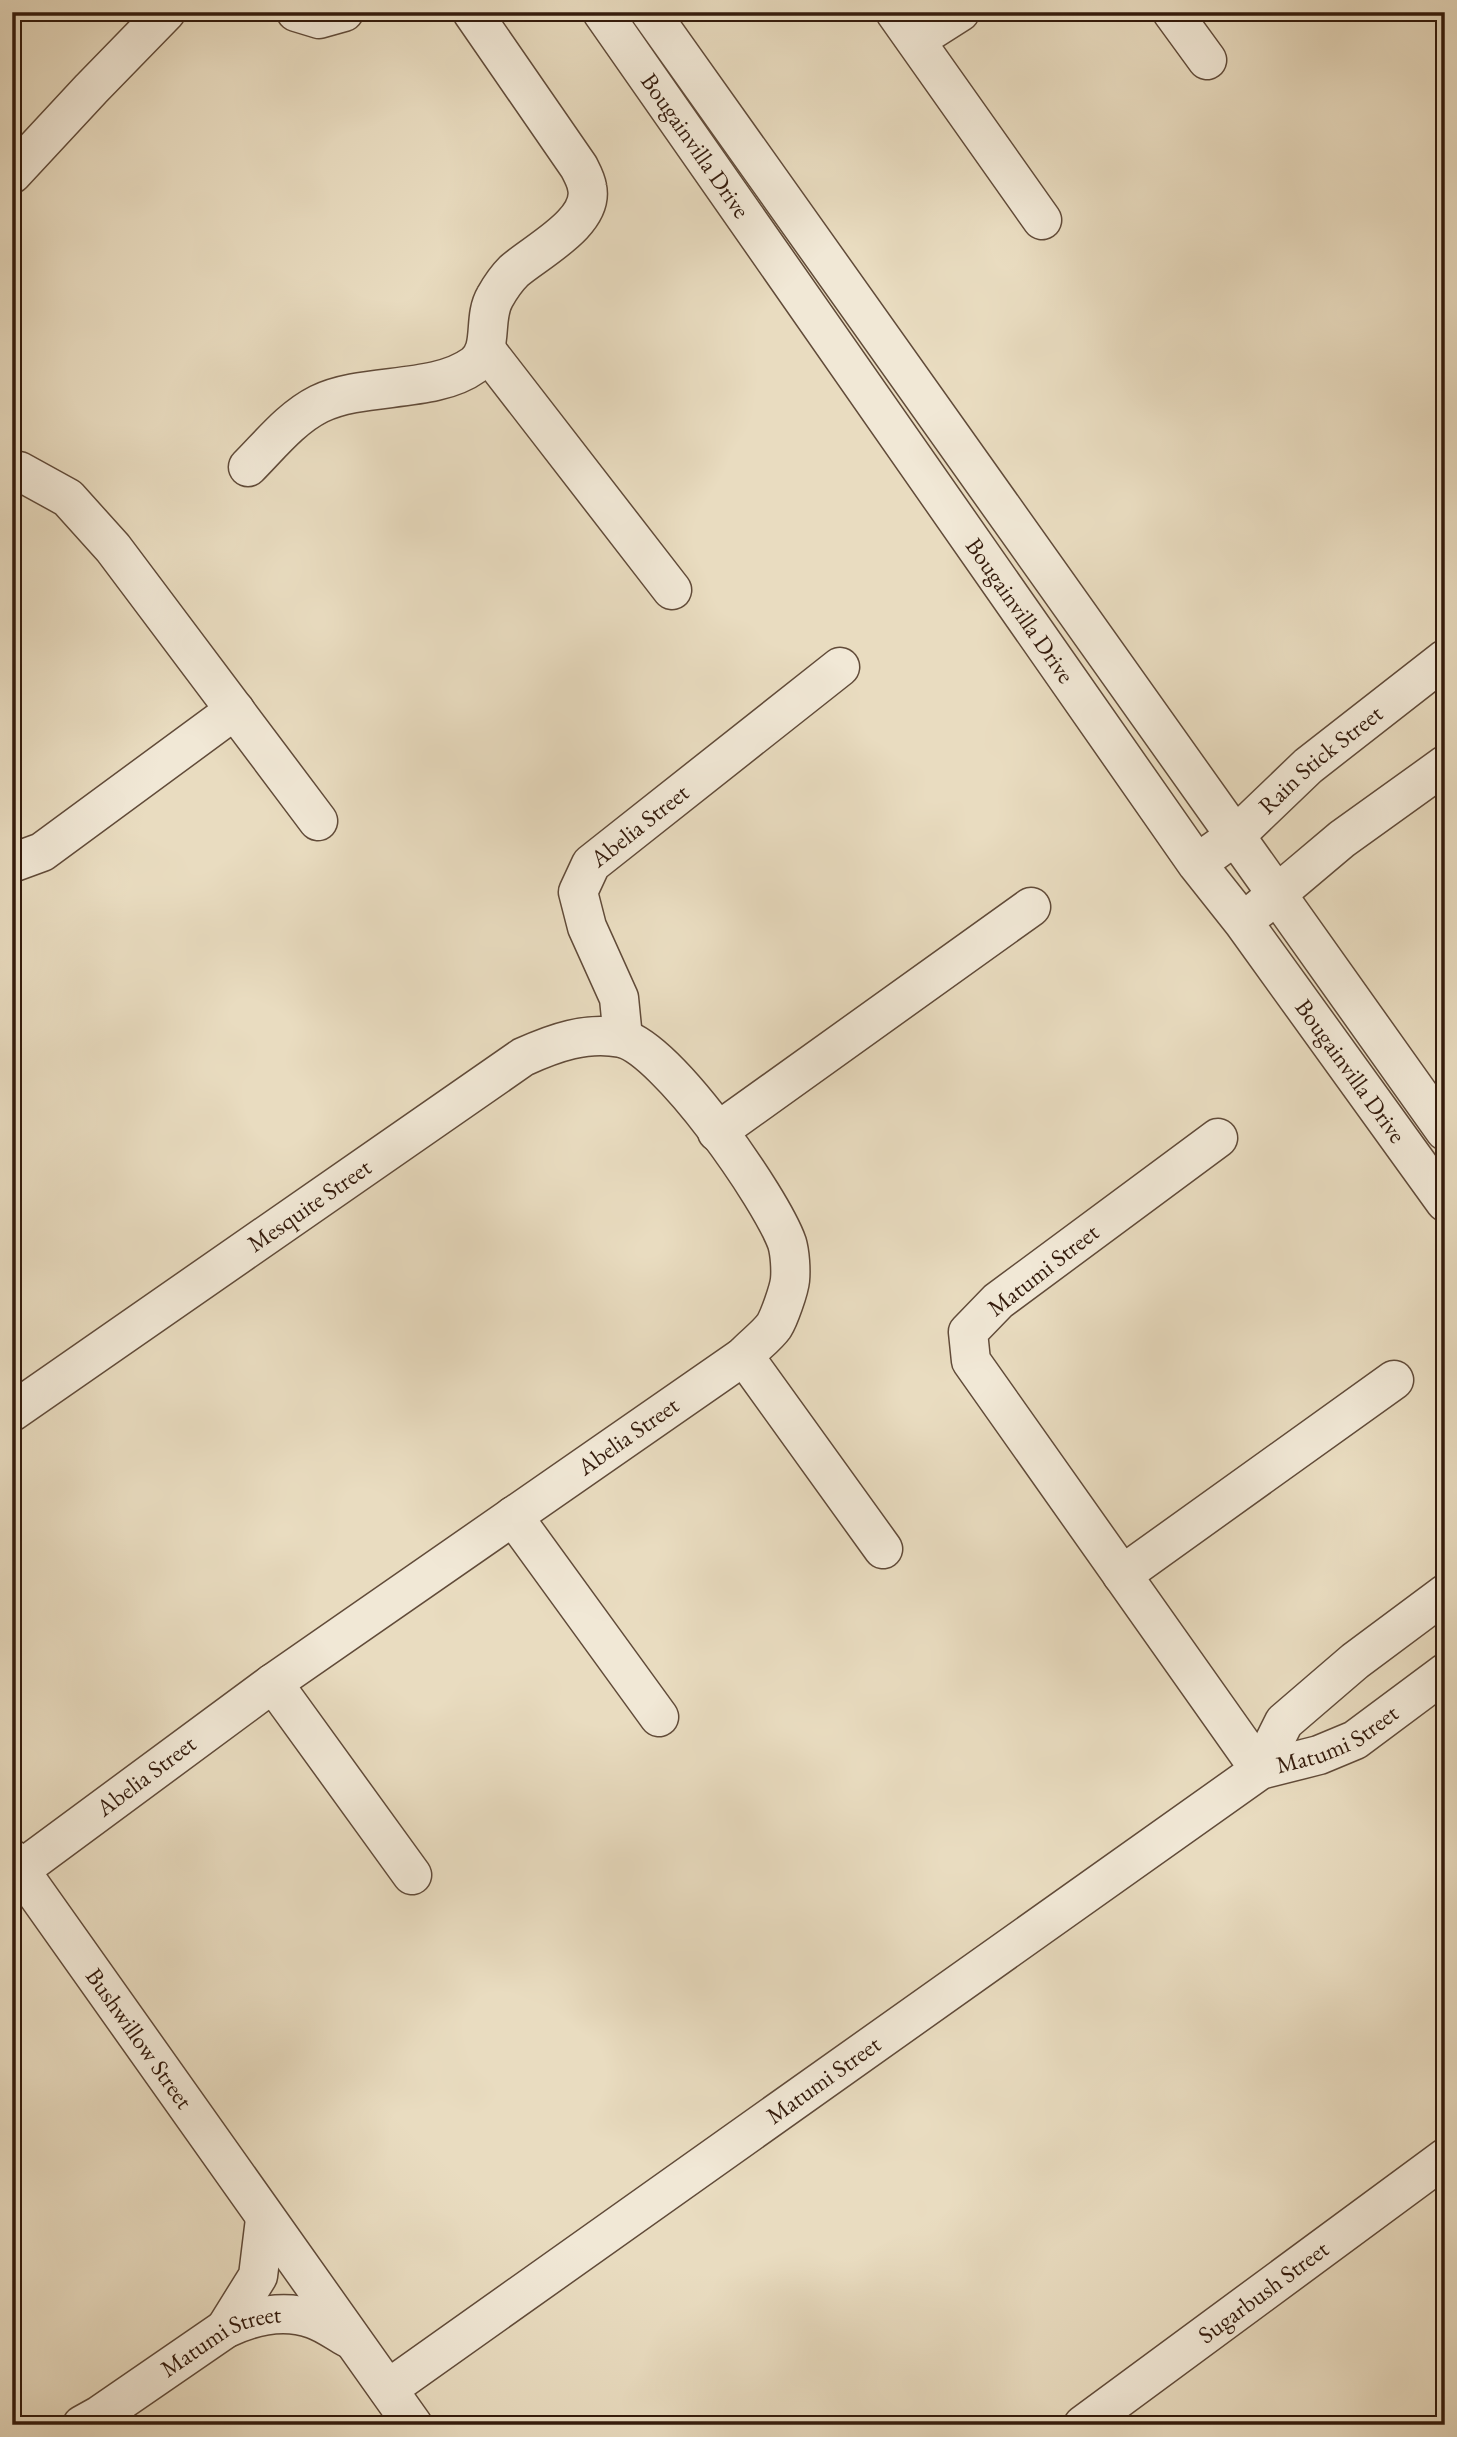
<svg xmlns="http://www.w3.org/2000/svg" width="1457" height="2437" font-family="'EB Garamond',serif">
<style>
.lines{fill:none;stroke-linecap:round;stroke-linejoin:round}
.street-casing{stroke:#614b39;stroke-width:41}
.street{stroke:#f1e8d6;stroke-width:38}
.labels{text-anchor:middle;stroke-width:5;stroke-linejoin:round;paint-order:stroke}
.street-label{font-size:24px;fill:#341b0c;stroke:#f1e8d6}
</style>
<rect width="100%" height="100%" fill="#e9dcc0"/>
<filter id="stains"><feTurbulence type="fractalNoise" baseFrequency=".00286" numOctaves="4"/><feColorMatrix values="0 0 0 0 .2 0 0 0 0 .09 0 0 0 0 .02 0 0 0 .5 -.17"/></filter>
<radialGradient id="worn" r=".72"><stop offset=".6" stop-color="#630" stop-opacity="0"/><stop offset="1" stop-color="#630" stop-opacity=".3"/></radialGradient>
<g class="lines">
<defs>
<g id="street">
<path d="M296,12L319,19L344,12"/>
<path id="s1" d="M602,12L1197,864L1243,922L1445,1202"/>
<path d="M650,12L1445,1131"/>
<path d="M895,12L1042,220"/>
<path d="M1172,12L1207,60"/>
<path d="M916,40L960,12"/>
<path d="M12,174L91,89L166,12"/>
<path d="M487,351L672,590"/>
<path d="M248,467C270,445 291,418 319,404C364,382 434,394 474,365C495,349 482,319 495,297C500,288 507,278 514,271C537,251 595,222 587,187C586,180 582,173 579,167L472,12"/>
<path d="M12,470L19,471L68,498L113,548L318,821"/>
<path id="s2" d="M1213,852L1234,837L1308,766L1445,659"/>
<path d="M12,863L42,852L235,710"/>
<path d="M1259,909L1342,839L1445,765"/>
<path id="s3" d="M623,1038L619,998L587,927L578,892L591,864L840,667"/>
<path d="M717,1132L1031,907"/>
<path d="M1218,1138L998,1301L968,1332L971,1361L1260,1770"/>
<path d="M744,1356L883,1549"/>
<path id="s4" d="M12,1412L523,1057C554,1043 587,1031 621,1038C667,1048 771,1198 787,1243C790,1253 791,1270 790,1280C789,1290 779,1318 774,1326C766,1337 753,1346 744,1356L273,1683L20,1870"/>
<path d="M513,1516L659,1717"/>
<path d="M1122,1575L1394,1380"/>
<path d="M273,1683L412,1875"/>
<path d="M1260,1770L1284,1722L1355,1661L1445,1594"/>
<path id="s5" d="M12,1859L413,2425"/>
<path d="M225,2329L258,2276L265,2219"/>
<path id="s6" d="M388,2389L1260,1770L1319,1755L1355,1740L1445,1673"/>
<path id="s7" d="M82,2425L100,2415L225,2329C252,2316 284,2309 313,2319C325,2323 337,2332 348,2338"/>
<path id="s8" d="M1083,2425L1445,2158"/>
</g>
</defs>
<!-- street casing -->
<use href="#street" class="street-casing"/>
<!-- street -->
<use href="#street" class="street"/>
</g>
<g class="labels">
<!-- street labels -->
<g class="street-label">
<text dy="8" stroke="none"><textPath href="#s1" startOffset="163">Bougainvilla Drive</textPath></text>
<text dy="8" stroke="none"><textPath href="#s1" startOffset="730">Bougainvilla Drive</textPath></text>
<text dy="8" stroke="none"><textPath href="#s2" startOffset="142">Rain Stick Street</textPath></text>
<text dy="8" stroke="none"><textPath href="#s3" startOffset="247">Abelia Street</textPath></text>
<text dy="8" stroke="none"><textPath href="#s1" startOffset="1297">Bougainvilla Drive</textPath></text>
<text dy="8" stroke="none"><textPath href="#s4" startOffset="362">Mesquite Street</textPath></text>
<text transform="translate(1043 1270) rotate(-38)" y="8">Matumi Street</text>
<text transform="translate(628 1436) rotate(-35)" y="8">Abelia Street</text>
<text dy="8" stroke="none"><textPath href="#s6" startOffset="1153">Matumi Street</textPath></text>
<text transform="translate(146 1776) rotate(-37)" y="8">Abelia Street</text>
<text dy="8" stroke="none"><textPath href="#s5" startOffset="220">Bushwillow Street</textPath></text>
<text dy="8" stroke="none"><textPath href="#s6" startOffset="534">Matumi Street</textPath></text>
<text dy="8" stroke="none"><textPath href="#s8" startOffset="224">Sugarbush Street</textPath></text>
<text dy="8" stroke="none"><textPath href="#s7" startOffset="164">Matumi Street</textPath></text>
</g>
</g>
<!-- margin -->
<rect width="1457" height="2437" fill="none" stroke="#e9dcc0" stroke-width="42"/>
<rect x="14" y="14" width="1429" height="2409" fill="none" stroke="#341b0c" stroke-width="3.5"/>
<rect x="21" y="21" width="1415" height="2395" fill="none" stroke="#341b0c" stroke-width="2"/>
<rect width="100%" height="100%" filter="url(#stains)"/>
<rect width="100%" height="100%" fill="url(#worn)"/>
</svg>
